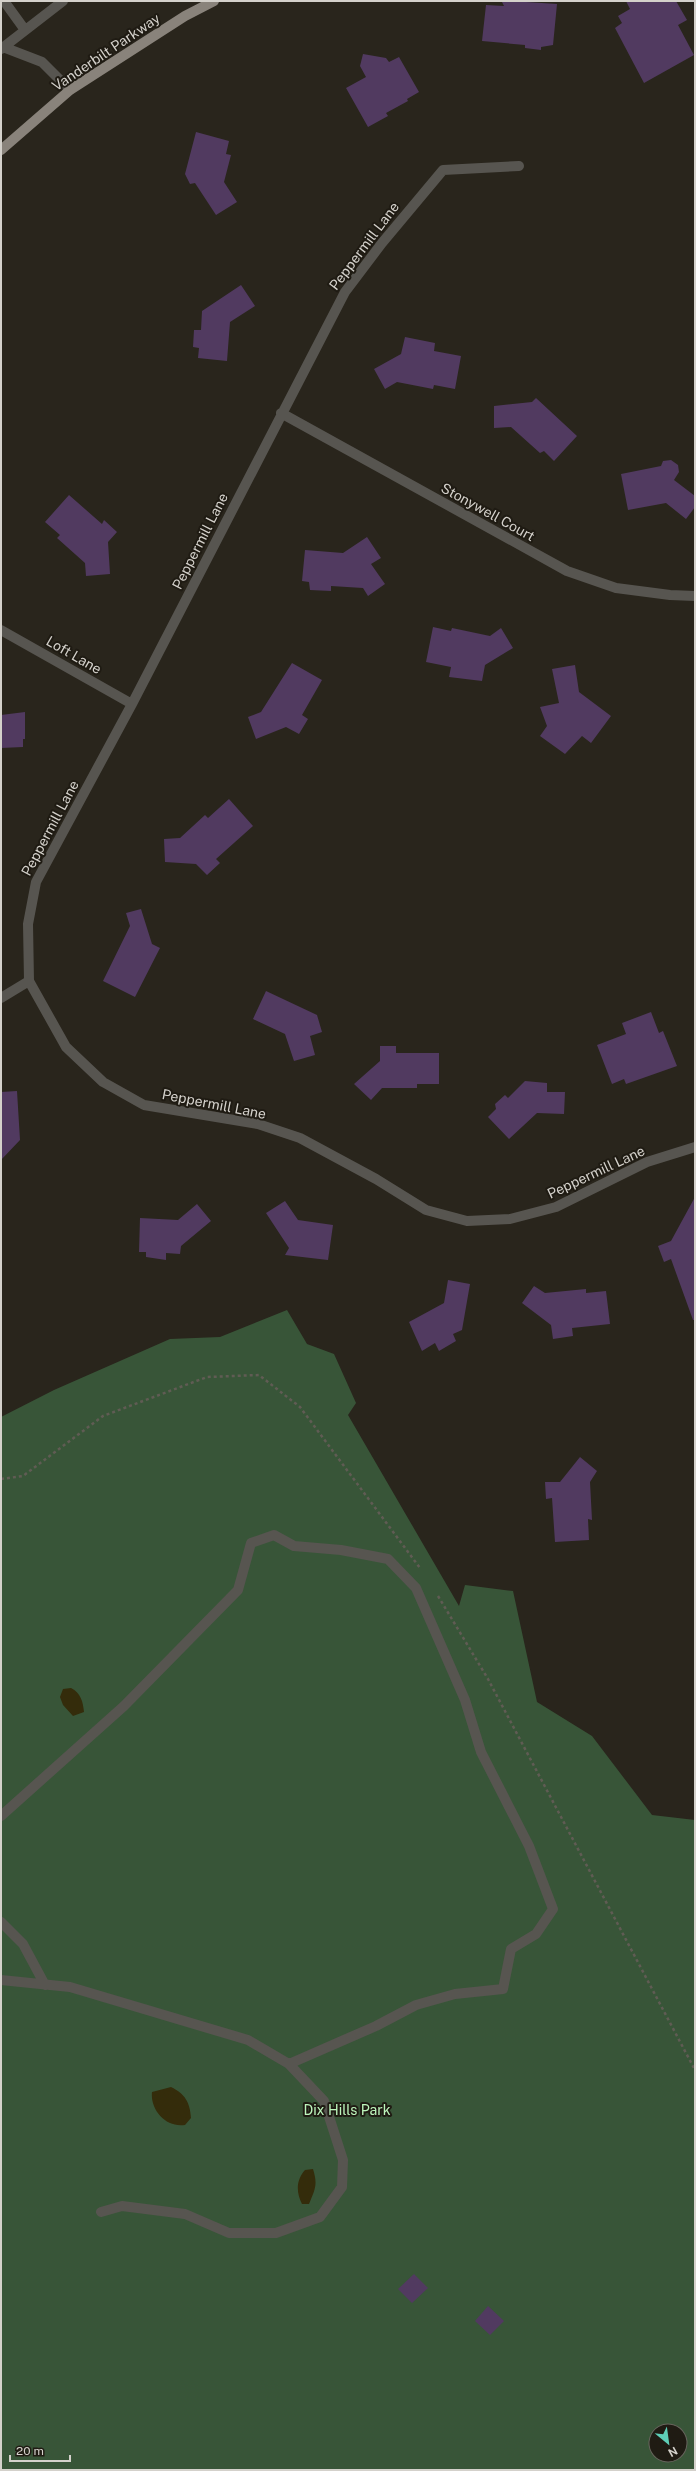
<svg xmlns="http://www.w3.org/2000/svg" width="696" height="2471" font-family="'Public Sans',sans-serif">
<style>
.green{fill:#385538;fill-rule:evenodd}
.sand{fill:#342c0b}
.building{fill:#513a60}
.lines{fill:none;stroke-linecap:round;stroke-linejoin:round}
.path{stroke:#605c54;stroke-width:2.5;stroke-dasharray:3 3;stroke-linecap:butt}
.minor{stroke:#575550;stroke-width:10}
.major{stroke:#89837b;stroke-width:10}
.labels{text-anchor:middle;stroke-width:4;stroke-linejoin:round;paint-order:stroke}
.street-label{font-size:14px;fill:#d4d1cb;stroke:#1f1b13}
.park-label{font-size:14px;fill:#bdf6bc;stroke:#1f1b13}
</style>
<rect width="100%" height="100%" fill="#29251c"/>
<!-- green -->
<path class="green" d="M287,1310L307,1344L334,1354L356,1403L348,1415L459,1606L465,1585L513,1591L537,1702L592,1736L652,1815L695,1820V2470H1V1417L54,1390L170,1339L220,1337ZM656,2431H680V2455H656Z"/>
<!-- sand -->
<path class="sand" d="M71,1688C81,1693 83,1702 84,1712L73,1716L63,1705L60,1697L63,1689Z
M171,2087C185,2094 190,2102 191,2118L185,2125C166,2128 150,2110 152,2092Z
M313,2169C318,2185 315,2189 309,2204H302C296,2192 296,2180 305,2170Z"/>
<!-- building -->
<path class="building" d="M511,1L557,4L553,45L541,47V50L525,48V45L482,41L486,5L504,6L502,2Z
M626,1H676L687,20L678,25L694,55L644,83L615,28L622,23L618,16L630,9Z
M363,54L386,58L389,62L399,57L419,92L407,99L408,101L386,113L388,116L368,127L346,88L366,77L360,66Z
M196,132L229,141L226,154L231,155L224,182L237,202L216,215L195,183L190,184L185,174Z
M241,285L255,306L230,322L227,361L198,358L199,348L193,347L194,330H201L202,311Z
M405,337L435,343L434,351L461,356L455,389L434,385L433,389L397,382L385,389L374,369L401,354Z
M536,398L577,436L554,461L544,451L540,453L511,427L494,428V406L532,402Z
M671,460L678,465L679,472L674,480L695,496V507L686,519L666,503L628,510L621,474L661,466L663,461Z
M69,495L102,524L104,520L117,532L108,542L110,574L86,576L85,563L57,538L60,535L45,522Z
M367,537L381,558L371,564L385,584L368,596L363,588L331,586V591L310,590L309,582L302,581L305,550L343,553Z
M433,627L451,631L452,628L490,636L501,628L513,648L485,665L482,681L449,677L451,667L426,662Z
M292,663L322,680L302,715L308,719L299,734L286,727L256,739L248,717L261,712Z
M575,665L579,692L611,716L591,743L582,736L565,754L540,736L547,726L540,707L559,703L552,669Z
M25,712V739H23V747L1,748V715Z
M229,799L253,826L216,859L220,863L207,875L196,864L165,862L164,839L180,838L205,815L208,818Z
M141,909L152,944L160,948L135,997L103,981L130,926L126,913Z
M266,991L317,1015L322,1032L310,1036L315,1055L294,1061L285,1034L253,1019Z
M651,1012L659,1033L663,1031L677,1066L626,1084L624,1079L612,1084L597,1045L626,1034L622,1023Z
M380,1046H396V1053H439V1084H417V1088H382L371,1100L354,1084L380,1061Z
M525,1081L547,1083V1092H565L564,1114L537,1113L509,1139L488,1117L496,1109L495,1104L505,1095L508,1098Z
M17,1091L20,1140L1,1160V1092Z
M695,1197V1320H693L671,1259L664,1262L658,1246L671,1241Z
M285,1201L298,1220L333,1225L328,1260L285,1255L289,1248L266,1213Z
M197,1204L211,1221L181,1246L180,1254L166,1253V1260L146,1257V1252H139L140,1218L178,1220Z
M448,1280L470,1284L462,1330L453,1334L456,1341L439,1351L435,1343L422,1351L409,1322L444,1303Z
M534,1286L545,1293L586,1289V1293L606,1291L610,1324L572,1328L573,1336L553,1339L551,1325L522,1303Z
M580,1457L597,1471L590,1482L592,1520L588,1519L589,1540L555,1542L552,1498L546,1499L545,1482H560Z
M414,2274L428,2288L412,2303L398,2289Z
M488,2306L504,2321L490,2335L475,2321Z"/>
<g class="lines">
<!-- path -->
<path class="path" d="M1,1479L23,1476L103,1416L207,1377L259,1375L300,1407L420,1568
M438,1596L488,1679L695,2070"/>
<!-- minor -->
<path class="minor" d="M4,1L25,30
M3,47L42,62L70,90
M1,49L63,1
M519,166L443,170L382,243L345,292L132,704L36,882L28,924L29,981L66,1047L103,1082L144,1105L258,1124L300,1138L376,1179L426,1210L467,1221L510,1219L556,1207L647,1162L695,1147
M281,413L567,571L616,588L670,595L695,596
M1,630L132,704
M1,998L29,981
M1,1816L124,1706L238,1590L251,1543L274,1535L294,1546L341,1550L388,1559L416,1588L465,1700L481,1752L529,1846L553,1909L536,1934L511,1949L503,1989L455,1994L416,2005L376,2026L289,2064L248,2040L70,1987L1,1980
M1,1922L23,1944L45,1985
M101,2212L122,2206L185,2214L229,2233H276L320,2217L342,2187L343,2160L324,2101L289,2064"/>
<!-- major -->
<path class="major" d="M1,150L70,90L185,16L214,1"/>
</g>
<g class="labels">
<!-- street labels -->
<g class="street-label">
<text transform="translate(106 52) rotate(-34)" y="5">Vanderbilt Parkway</text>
<text transform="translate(364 246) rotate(-53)" y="5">Peppermill Lane</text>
<text transform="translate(488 512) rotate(29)" y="5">Stonywell Court</text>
<text transform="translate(200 541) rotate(-63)" y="5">Peppermill Lane</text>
<text transform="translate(74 655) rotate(30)" y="5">Loft Lane</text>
<text transform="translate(50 828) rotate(-62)" y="5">Peppermill Lane</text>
<text transform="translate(214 1104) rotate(11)" y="5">Peppermill Lane</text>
<text transform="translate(596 1172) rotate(-25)" y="5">Peppermill Lane</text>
</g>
<!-- park labels -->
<g class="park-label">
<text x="347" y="2115">Dix Hills Park</text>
</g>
</g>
<!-- border -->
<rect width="696" height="2471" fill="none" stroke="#d4d1cb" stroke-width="4"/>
<!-- north arrow -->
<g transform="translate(668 2443) rotate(151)"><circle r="19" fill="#1f1b13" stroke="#67645d"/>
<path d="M0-3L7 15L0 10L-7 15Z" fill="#5eceb7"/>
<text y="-6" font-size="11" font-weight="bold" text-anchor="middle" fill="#d4d1cb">N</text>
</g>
<!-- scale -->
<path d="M10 2455v6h60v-6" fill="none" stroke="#d4d1cb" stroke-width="2"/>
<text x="16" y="2455" font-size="12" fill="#d4d1cb" stroke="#1f1b13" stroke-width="3" paint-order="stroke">20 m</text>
</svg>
